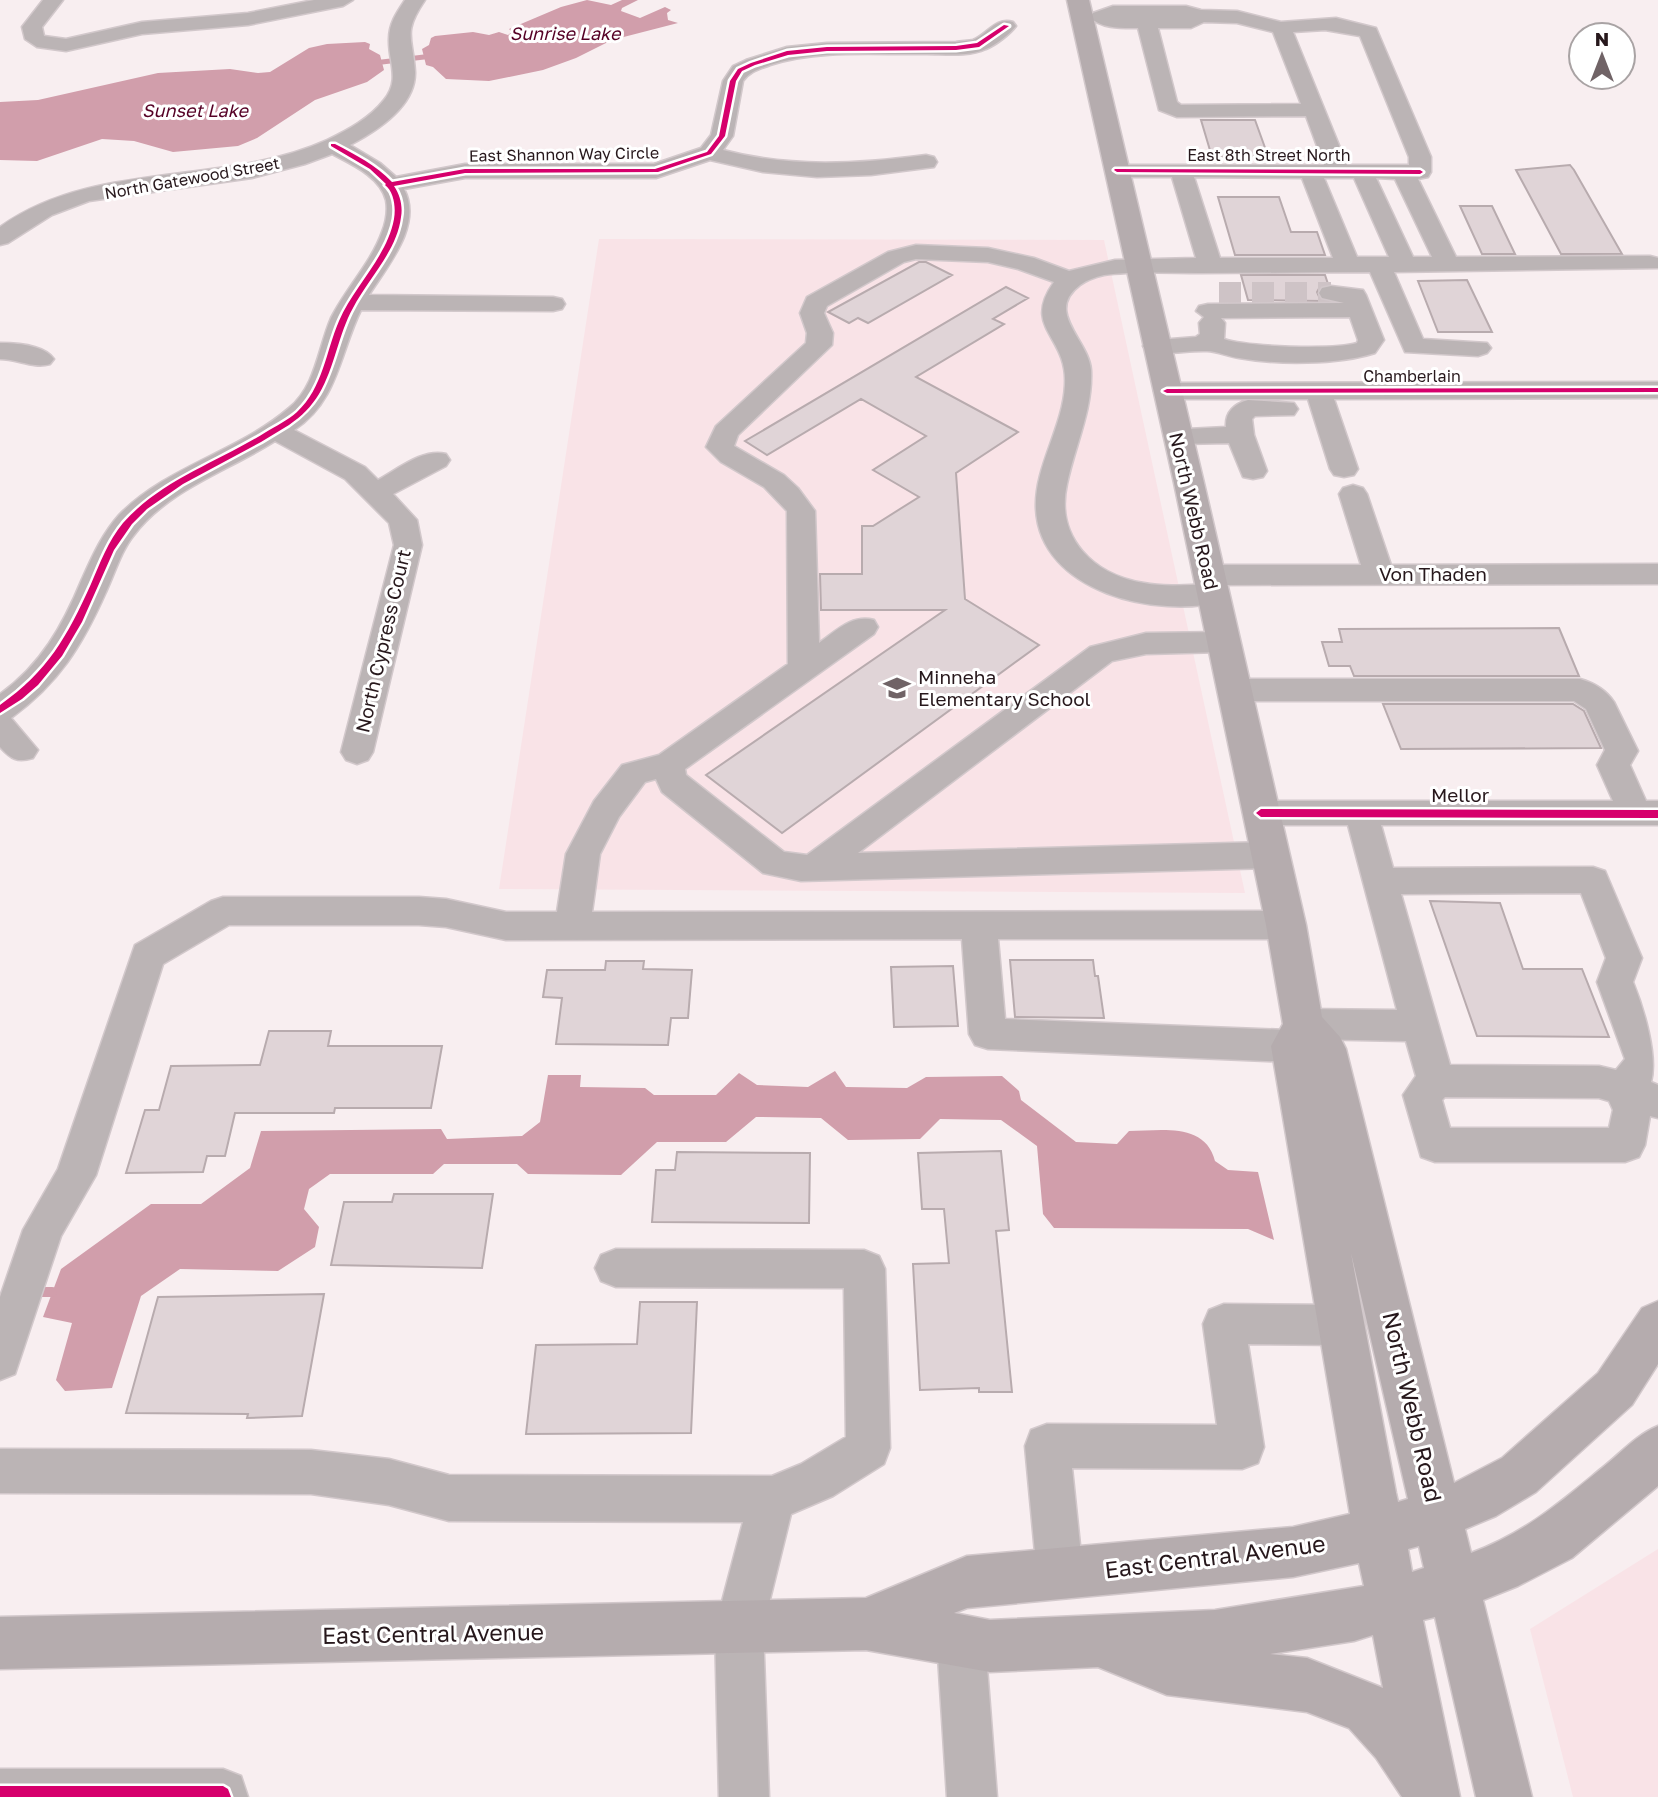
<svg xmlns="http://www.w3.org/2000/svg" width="1658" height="1797" viewBox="0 0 1658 1797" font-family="'Golos Text',sans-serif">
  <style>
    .built { fill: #f9e3e7 }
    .water { fill: #d19eab }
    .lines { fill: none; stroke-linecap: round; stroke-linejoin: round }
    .stream-far1 { stroke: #d19eab; stroke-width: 5 }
    .stream { stroke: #d19eab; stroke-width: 10 }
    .building { fill: #e0d4d7; stroke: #b8abae; stroke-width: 2 }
    .minor-tunnel { stroke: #cec3c6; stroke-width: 22; stroke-dasharray: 22 11; stroke-linecap: butt }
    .minor-casing { stroke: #d2c8cb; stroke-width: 3 }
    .major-casing { stroke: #d2c8cb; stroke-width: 3 }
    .minor { fill: #bbb4b5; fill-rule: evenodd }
    .major { fill: #b5acae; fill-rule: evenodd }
    .cycleway-casing { stroke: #fff; stroke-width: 5 }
    .cycleway { fill: #d6006c; fill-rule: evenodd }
    .labels { text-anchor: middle; stroke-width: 6; stroke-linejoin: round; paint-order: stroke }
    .far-street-label { font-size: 16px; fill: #27181c; stroke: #fff }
    .far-water-label { font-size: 18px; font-style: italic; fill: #550025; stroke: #fff }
    .street-label { font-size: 19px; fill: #27181c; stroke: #fff }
    .poi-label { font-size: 19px; fill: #27181c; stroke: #fff; text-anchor: start }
    .near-street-label { font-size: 23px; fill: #27181c; stroke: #fff }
  </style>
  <rect width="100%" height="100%" fill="#f8eef0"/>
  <!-- built -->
  <path class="built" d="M599 239 1104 240 1245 893 499 889Z
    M1658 1549V1797H1573L1530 1629Z"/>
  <!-- water -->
  <path class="water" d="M587 0 611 5 622 0H638L622 8 621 11 640 18 665 7 671 10 667 13 668 20 678 23 612 40 576 58 543 70 489 81 446 79 433 67 426 65 422 49 429 45 431 38 435 36 473 32 489 35 499 32 508 35 512 32 509 29 561 7Z
    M365 42 370 44 369 49 380 55 384 70 367 82 315 100 257 138 238 146 173 152 134 141 102 139 37 161 0 160V102L38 100 158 73 230 69 258 73 270 72 309 48 327 44Z
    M835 1071 846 1087 907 1088 926 1077 1002 1076 1019 1091 1021 1100 1076 1142 1117 1144 1129 1131C1161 1131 1205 1122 1215 1161L1228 1170 1258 1172 1274 1240 1248 1229 1054 1228 1043 1214 1037 1146 1001 1120 940 1119 920 1139 848 1140 821 1118 756 1117 726 1142H657L621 1175 528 1174 517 1164H444L433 1174H330L309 1189 304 1209 319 1227 315 1247 278 1271 180 1269 141 1296 112 1388 65 1391 56 1380 72 1323 43 1317 61 1269 151 1204H201L250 1168 261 1131 441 1129 447 1139 522 1136 540 1122 548 1075H581L580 1087 645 1088 654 1095H716L739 1073 757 1085 808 1087Z"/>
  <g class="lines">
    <!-- stream-far1 -->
    <path class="stream-far1" d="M382 62 424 57"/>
    <!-- stream -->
    <path class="stream" d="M34 1292H52"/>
  </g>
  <!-- building -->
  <path class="building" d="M1201 120H1255L1268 156 1212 157Z
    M1570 165 1574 170 1622 254H1561L1516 170Z
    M1218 197H1279L1291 232H1317L1325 255H1235Z
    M1460 206H1492L1515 254H1482Z
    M919 262H926L952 275 868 323 858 318 849 323 828 312Z
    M1241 275H1325L1328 284 1321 285 1317 292 1321 301 1248 300Z
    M1467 280 1492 332H1438L1418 281Z
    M1006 287 1028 298 993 319 1004 324 916 377 1018 432 956 473 965 599 1039 645 782 833 706 775 945 610H821L820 574H862V526H873L919 497 873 470 926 436 861 399 767 455 745 441Z
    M1559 628 1579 676H1354L1350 666H1329L1322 642H1342L1339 629Z
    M1383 704H1573L1584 711 1601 748 1401 749Z
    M1430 901 1500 903 1523 969H1582L1609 1037 1477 1036Z
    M1010 960H1093L1095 976H1098L1104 1018 1015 1017Z
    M606 961H644L643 969 692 970 688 1018H671L668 1045 556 1044 562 998 543 997 547 970H605Z
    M953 966 958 1026 894 1027 891 967Z
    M269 1031H331L328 1046H442L431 1108H335L334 1113H235L225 1156H207L203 1172 126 1173 145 1110H159L171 1066 260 1065Z
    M1001 1151 1009 1230 996 1231 1012 1392H979V1388L920 1390 913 1264 949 1263 944 1209H922L918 1153Z
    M677 1152 810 1153 809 1223 652 1222 656 1170H675Z
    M394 1194H493L482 1268 331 1265 344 1202H392Z
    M324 1294 302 1416 247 1418 248 1414 126 1413 158 1297Z
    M640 1302H697L691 1433 526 1434 536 1345 637 1344Z"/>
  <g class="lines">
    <!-- minor-tunnel -->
    <path class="minor-tunnel" d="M1219 293H1331"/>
    <defs>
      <path id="minor" d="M43 0H63L42 27 44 36 66 39 142 22 248 13 314 0H353L343 6 248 25 142 34 66 51 37 47 25 39 22 27Z
        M405 0H425C402 34 413 36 415 72 416 106 377 131 350 145L380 163 396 177 465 164H654L701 148 711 135 723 81 733 66 746 60 787 47 827 43 956 42C961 41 968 41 973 40 988 34 995 17 1013 22L1016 26C1010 34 996 45 986 49 969 57 945 54 927 54 876 55 820 49 770 65 760 69 750 71 743 81L733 136 723 150C790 168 858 164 926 155L934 157 937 162 934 167 871 175 817 177 763 172 710 160 656 178H465L404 189C423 225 388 265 369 295L553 297 562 299 565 304 562 309 553 311 361 310C340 352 338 402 294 430L365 467 378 480C398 469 423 448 446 454L450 460 446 466 393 494 417 520 422 545 373 752 368 760 357 764 346 760 341 752 394 545 389 523 345 479 275 441C228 471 169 489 134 535 121 551 115 573 106 592 82 646 59 683 11 718L38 750 33 758C17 763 11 759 0 747V694C41 665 63 625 82 579 92 557 102 534 119 515 167 466 238 452 289 408 316 386 318 348 331 318 346 288 371 263 382 232 386 222 388 211 386 200 380 177 353 165 332 154L305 164 252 178 89 201 52 215 8 243 0 245V227C95 159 223 187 327 140 348 130 370 118 384 100 401 79 388 62 389 39 389 23 397 12 405 0Z
        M1113 6H1186L1201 10 1237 11 1281 22 1336 18 1376 28 1431 157V172L1428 177 1418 179 1456 257 1650 256 1658 258V268L1394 272 1423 339 1487 343 1491 348 1487 353 1478 356 1405 352 1370 272C1313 272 1256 273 1200 273 1168 273 1135 271 1104 275 1095 277 1087 280 1080 285 1044 312 1089 340 1091 370 1093 410 1075 445 1067 484 1055 537 1093 575 1144 583 1165 587 1187 585 1208 584L1199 582 1194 575 1199 568 1209 565H1361L1339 494 1343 488 1353 485 1363 488 1367 494 1391 565 1658 564V584L1215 585 1224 587 1228 594 1224 601C1158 619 1040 593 1036 509 1034 467 1063 428 1065 385 1068 335 1021 329 1054 282L1018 269 988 262 916 259 904 262 827 306 824 313 833 333 832 345 738 435 734 446 784 475 798 488 815 511 819 643C836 631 852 614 874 620L878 627 874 634 685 769 686 775 784 852 807 855 1090 647 1146 633 1223 632 1234 635 1238 642 1234 649 1223 652 1146 654 1112 661 858 853 1270 842 1282 846 1287 855 1282 864 1270 868 801 881 763 873 662 792 656 779 645 782 619 817 600 854 592 912 1286 911 1299 915 1304 925 1299 935 1286 939H998L1005 1019 1288 1030 1284 1024 1290 1013 1303 1009 1397 1010 1348 825H1261L1249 822 1244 813 1249 804 1261 801H1613L1597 765 1605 750 1586 709 1574 701H1234L1223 698 1218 690 1223 682 1234 679H1580C1594 683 1606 690 1614 702L1638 751 1630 765 1646 801H1658V825H1381L1393 868 1593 867 1605 871 1642 958 1633 982C1644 1009 1658 1056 1651 1082L1658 1085V1118L1650 1116 1645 1145 1639 1157 1625 1162H1435L1421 1157 1403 1095 1416 1076 1406 1041 1307 1039 1311 1046 1305 1057 1292 1062 988 1049 975 1045 969 1034 962 939 506 940 446 927 419 925H229L163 964 96 1175 61 1236 15 1374 0 1380V1297L23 1230 58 1169 135 945 211 901 223 897H419L446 899 506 912H557L566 854 594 801 622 765 659 755 788 664 787 511 764 487 721 462 706 447 716 426 806 343 807 333 800 313 807 297 888 252 916 245 988 248 1034 258 1069 271 1115 260 1196 258 1172 177H1117L1109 175 1106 170 1109 165H1324L1306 116 1177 117 1159 110 1138 28C1122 28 1101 29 1090 17L1093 13ZM1204 22 1237 23 1273 32 1301 104 1181 105 1177 102 1158 28H1191ZM1325 30 1360 36 1409 157V165H1347L1293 32ZM1194 177 1302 178 1333 258H1220ZM1324 178H1354L1389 257H1357ZM1376 178 1395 179 1432 257H1413ZM1581 893 1606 958 1597 982 1625 1059 1616 1070 1599 1066 1450 1065 1401 894ZM1445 1097 1599 1098 1609 1101 1613 1110 1609 1128H1450L1442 1100Z
        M1331 286 1363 290 1366 295 1384 340 1375 353C1337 365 1278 365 1239 358 1229 357 1217 351 1207 351 1187 350 1167 356 1147 351L1143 346 1147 341 1196 337 1200 334 1199 323 1204 317 1196 311 1199 306 1208 304 1344 303 1322 298 1319 293 1322 288ZM1350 317 1358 340 1357 343C1333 350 1247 347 1224 339L1225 323 1221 318Z
        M0 343C16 343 44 345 54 359L50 364C34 369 17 359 0 359Z
        M1658 382V398L1334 399 1358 469 1354 475 1344 477 1334 475 1330 469 1308 399H1167L1158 397 1154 391 1158 385 1167 383Z
        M1248 400 1294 403 1298 409 1294 415 1255 416 1252 419 1254 435 1267 471 1263 477 1253 479 1243 477 1229 443 1178 444 1168 442 1164 436 1168 430 1226 427C1225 412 1234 404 1248 400Z
        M616 1249 864 1250 879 1256 885 1269 890 1448 884 1464 833 1496 791 1514 763 1628 769 1797H719L715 1628 743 1522 449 1521 389 1505 311 1494 0 1493V1449L311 1450 389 1459 449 1475 772 1476 801 1464 846 1437 844 1288 616 1287 601 1281 595 1268 601 1255Z
        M1224 1304 1341 1305 1356 1311 1362 1325 1356 1339 1341 1345 1248 1344 1264 1447 1258 1463 1242 1469 1072 1468 1083 1574 1076 1590 1060 1597 1044 1590 1037 1574 1025 1446 1031 1430 1047 1424 1217 1425 1203 1324 1209 1310Z
        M961 1617 978 1624 985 1641 997 1797H947L937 1641 944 1624Z
        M0 1769H223L241 1776 248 1797H0Z"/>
      <path id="major" d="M1067 0H1089L1204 483 1306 925 1322 1017 1340 1037 1346 1049 1454 1483 1502 1458 1598 1373 1642 1308 1658 1301V1364L1632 1405 1536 1492 1496 1516 1465 1529 1471 1553C1525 1533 1559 1503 1602 1468 1621 1453 1636 1435 1658 1426V1486L1572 1558 1518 1586 1483 1600 1532 1797H1476L1435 1617 1423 1620 1460 1797H1402L1376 1758 1349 1728 1307 1712 1167 1695 1098 1667 990 1672 866 1650 0 1669V1617L866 1598 967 1556 1293 1527 1350 1514 1271 1046 1283 1024 1266 925 1174 483ZM1351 1253 1408 1499 1398 1502 1396 1493ZM1419 1546 1424 1568 1412 1572 1408 1549ZM1359 1563 1364 1586 1215 1610 990 1620 954 1613 967 1608 1293 1577ZM1373 1635 1383 1688 1307 1658 1270 1654 1354 1641Z"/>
    </defs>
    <!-- minor casing -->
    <use href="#minor" class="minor-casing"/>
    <!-- major casing -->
    <use href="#major" class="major-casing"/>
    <!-- minor -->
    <use href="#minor" class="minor"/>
    <!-- major -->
    <use href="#major" class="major"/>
    <defs>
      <path id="cycleway" d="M1004 25 1009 26 979 47 956 50 827 51 788 55 755 65 742 71 736 81 725 136 711 154 658 172 465 173 394 186C400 195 403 206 401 217 397 251 368 279 353 308 338 335 335 367 319 394 311 407 302 416 289 425L261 442 183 484 147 509 132 524 114 550 82 622 62 656 38 685 22 699 0 713V705C48 671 67 637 91 584 100 563 108 541 123 523 161 480 218 462 266 432 276 426 288 420 297 412 323 388 326 351 339 321 354 286 387 257 394 219 396 207 394 192 385 185L386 184 370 169 331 146V144H335C356 155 376 165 392 182L465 169H655L707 152 719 136 730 81 738 69 751 63 787 51 827 47 956 46 977 43Z
        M1115 169 1420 170 1423 172 1420 174 1117 172 1114 170Z
        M1658 388V392L1167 393 1163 391 1167 389Z
        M1261 809 1658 810V818L1261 817 1256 813Z
        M0 1786H223L228 1789 231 1797H0Z"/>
    </defs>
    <!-- cycleway casing -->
    <use href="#cycleway" class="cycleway-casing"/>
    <!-- cycleway -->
    <use href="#cycleway" class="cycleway"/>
  </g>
  <!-- icons -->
  <defs>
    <symbol id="school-bare" viewBox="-9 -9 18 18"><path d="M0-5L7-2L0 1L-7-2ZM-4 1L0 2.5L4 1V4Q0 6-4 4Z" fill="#706366" stroke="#fff" stroke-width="2.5" paint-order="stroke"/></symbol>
  </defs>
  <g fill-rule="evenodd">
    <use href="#school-bare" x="878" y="669" width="38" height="38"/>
  </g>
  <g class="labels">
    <!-- far-street labels -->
    <g class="far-street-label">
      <text transform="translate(564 154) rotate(-1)" y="6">East Shannon Way Circle</text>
      <text x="1269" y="161">East 8th Street North</text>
      <text transform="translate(192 178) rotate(-10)" y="6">North Gatewood Street</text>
      <text x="1412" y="382">Chamberlain</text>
    </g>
    <!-- far-water labels -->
    <g class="far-water-label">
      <text x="565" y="40">Sunrise Lake</text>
      <text x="195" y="117">Sunset Lake</text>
    </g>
    <!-- street labels -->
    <g class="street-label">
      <text transform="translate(1194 511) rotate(77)" y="7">North Webb Road</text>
      <text x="1433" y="581">Von Thaden</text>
      <text transform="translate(383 641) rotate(-77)" y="7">North Cypress Court</text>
      <text x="1460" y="802">Mellor</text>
    </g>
    <!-- poi labels -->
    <g class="poi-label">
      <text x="918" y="684">Minneha<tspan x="918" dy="22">Elementary School</tspan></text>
    </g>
    <!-- near-street labels -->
    <g class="near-street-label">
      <text transform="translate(1412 1407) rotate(77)" y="8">North Webb Road</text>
      <text transform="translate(1215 1557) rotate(-7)" y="8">East Central Avenue</text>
      <text transform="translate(433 1634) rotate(-1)" y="8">East Central Avenue</text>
    </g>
  </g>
  <!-- north arrow -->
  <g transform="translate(1602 56)"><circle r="33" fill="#ffffff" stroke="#a9a3a4" stroke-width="2"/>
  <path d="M0-5L12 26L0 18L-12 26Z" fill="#706366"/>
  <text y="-10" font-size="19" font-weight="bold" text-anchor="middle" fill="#27181c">N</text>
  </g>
</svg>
